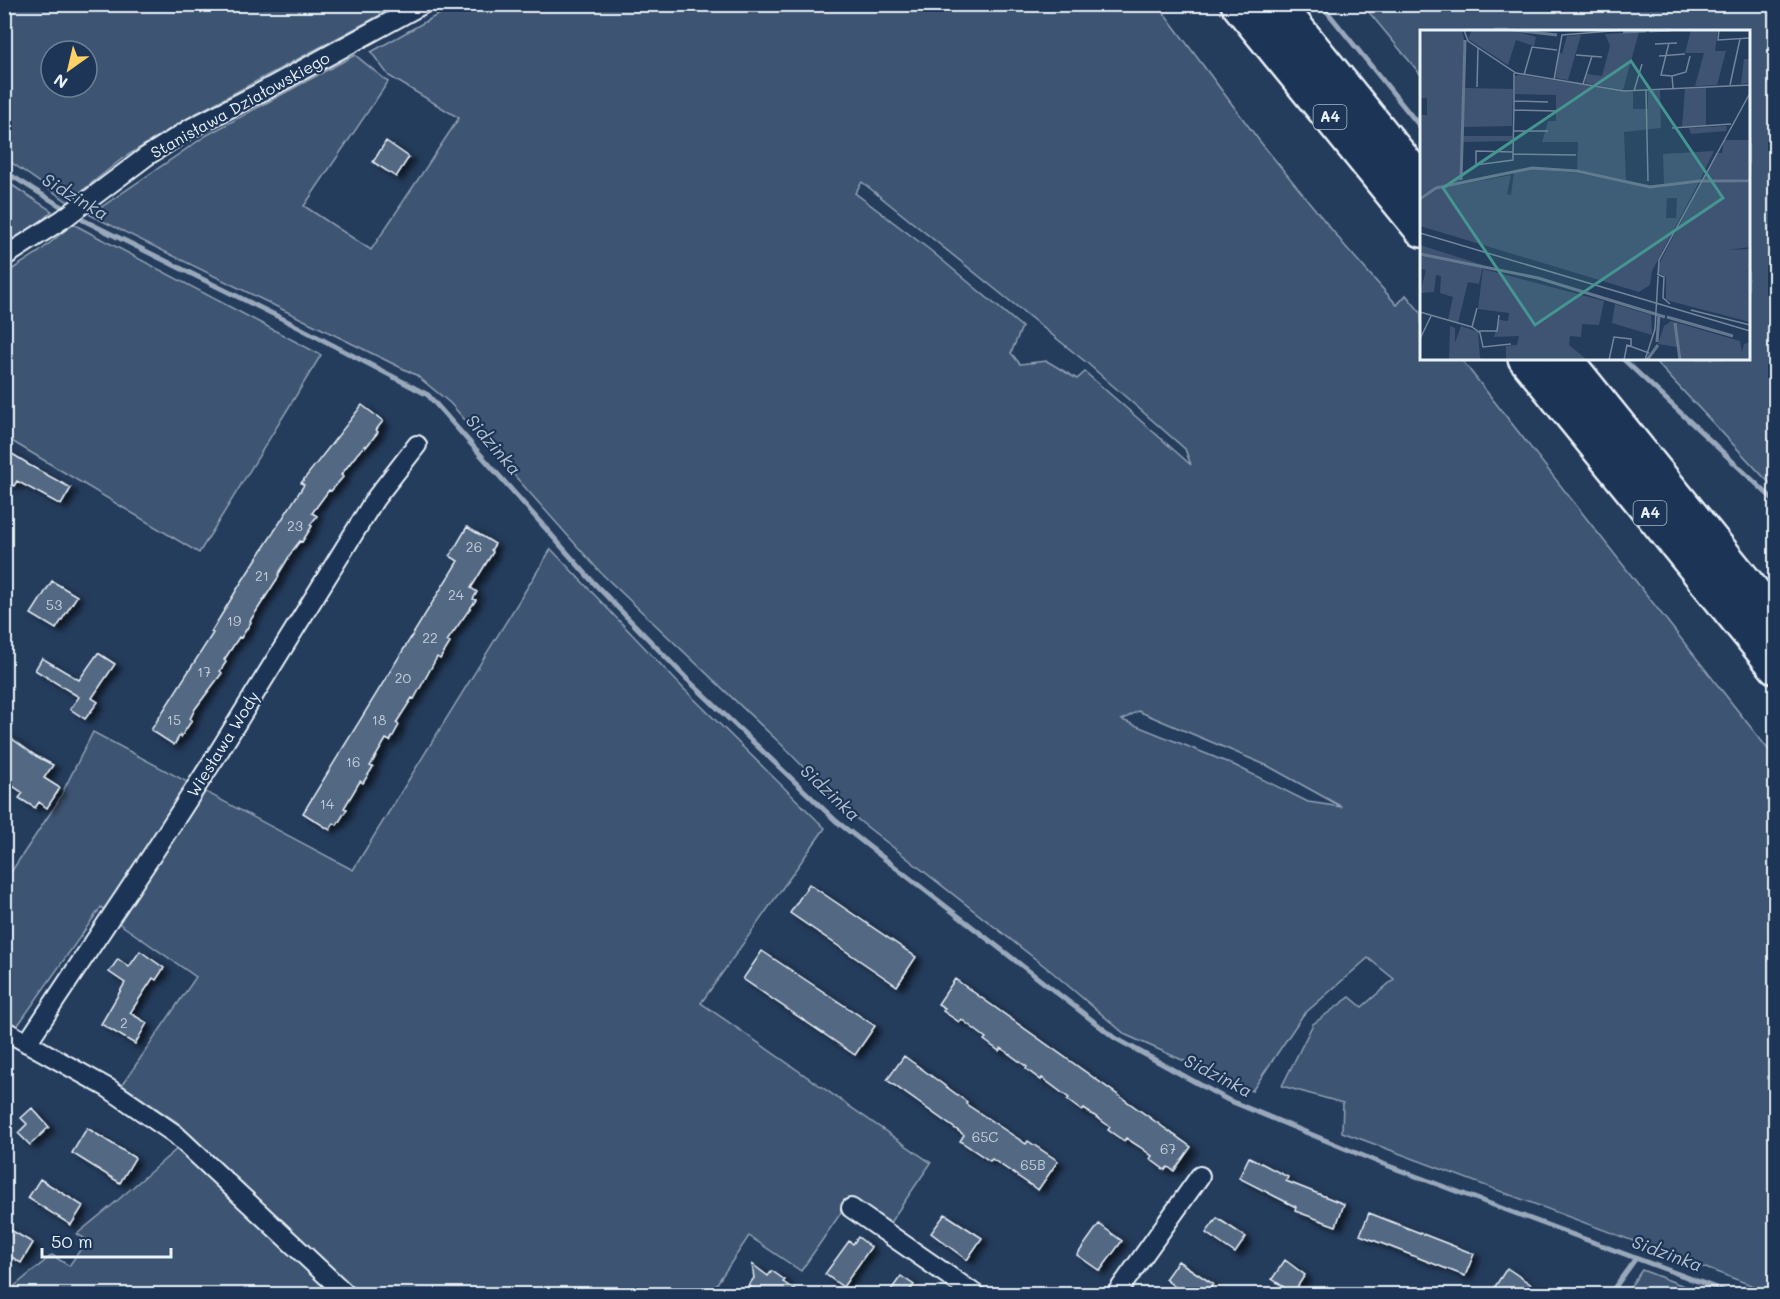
<svg xmlns="http://www.w3.org/2000/svg" width="1780" height="1299" viewBox="0 0 1780 1299" font-family="Mali,sans-serif">
  <style>
    .green { fill: #3e5472; stroke: #93a2b5; stroke-width: 1.5; fill-rule: evenodd }
    .lines { fill: none; stroke-linecap: round; stroke-linejoin: round }
    .stream { stroke: #99a8ba; stroke-width: 5 }
    .building { fill: #536782; stroke: #e8f1f8; stroke-width: 1.5; filter: url(#shadow) }
    .minor-casing { stroke: #e8f1f8; stroke-width: 22 }
    .motorway-casing { stroke: #e8f1f8; stroke-width: 38 }
    .minor { stroke: #1d3557; stroke-width: 18 }
    .motorway { stroke: #1d3557; stroke-width: 33 }
    .labels { text-anchor: middle; stroke-width: 4.5; stroke-linejoin: round; paint-order: stroke }
    .number-label { font-size: 14px; fill: #c3ceda }
    .shield { fill: #1d3557; stroke: #abb9c8; stroke-width: 1.5 }
    .shield-label { font-size: 15px; font-weight: bold; fill: #e8f1f8 }
    .street-label { font-size: 16px; fill: #e8f1f8; stroke: #1d3557 }
    .water-label { font-size: 18px; font-style: italic; fill: #b4c1ce; stroke: #1d3557 }
    .inset-river { fill: none; stroke: #657890; stroke-width: 3 }
    .inset-road { fill: none; stroke: #73859b; stroke-width: 1.5 }
    .view { fill: #459590; fill-opacity: 0.15; stroke: #459590; stroke-width: 3 }
    .inset-edge { fill: none; stroke: #e8f1f8; stroke-width: 3 }
  </style>
  <defs>
    <filter id="shadow"><feDropShadow dx="6" dy="4" stdDeviation="3" flood-color="#0009"/></filter>
  </defs>
  <rect width="100%" height="100%" fill="#253d5d"/>
  <filter id="ink" filterUnits="userSpaceOnUse"><feTurbulence type="fractalNoise" baseFrequency=".0167" numOctaves="2"/><feDisplacementMap in="SourceGraphic" scale="12" xChannelSelector="R" yChannelSelector="G"/><feConvolveMatrix kernelMatrix="1 2 1 2 8 2 1 2 1" color-interpolation-filters="sRGB"/></filter>
  <g filter="url(#ink)">
    <!-- green -->
    <path class="green" d="M457 4 1158 5 1258 139 1345 246 1397 305 1406 295 1421 313 1422 358 1461 359 1775 758V1294L1342 1132 1343 1103 1282 1086 1313 1024 1350 997 1362 1007 1394 979 1368 958 1303 1015 1252 1091 1126 1035 1052 972 843 808 783 746 601 573 450 403 416 375 90 215 207 135 355 55 388 82 304 206 371 250 459 118 389 76 371 52ZM862 182 1087 363 1185 449 1191 465 1085 372 1077 379 1047 361 1020 364 1011 353 1022 327 930 250 855 193ZM1138 711 1268 766 1342 807 1308 802 1234 765 1122 720Z
      M4 5 5 4 399 5 193 115 123 158 68 202 5 158ZM51 51H87V87H51Z
      M1363 5H1775V489L1653 359 1748 358V32H1422L1421 75Z
      M4 180 52 211 24 237 4 250Z
      M73 224 321 355 199 553 5 437V274L39 252Z
      M551 549 683 688 825 828 701 1003 931 1163 887 1227 849 1201 801 1271 749 1236 710 1294H360L177 1122 122 1085 196 977 120 924 101 907 16 1028 5 1021V881L57 803 93 732 353 870Z
      M178 1148 334 1294H5L52 1255 69 1266 87 1240 77 1234 111 1206Z
      M1642 1270 1705 1294H1625Z"/>
    <g class="lines">
      <!-- stream -->
      <path class="stream" d="M1321 4 1422 129
        M4 171 83 220 281 318 428 395 592 581 688 680 836 821 1115 1038 1228 1100 1378 1162 1732 1294
        M1622 358 1776 502
        M1610 1294 1636 1258"/>
    </g>
    <!-- building -->
    <path class="building" d="M386 141 409 157 396 177 373 162Z
      M362 405 383 421 376 430 378 432 366 447 365 445 357 454 341 475 343 477 331 491 329 490 312 513 317 516 310 525 312 526 302 542 300 541 293 550 278 575 279 576 250 621 251 622 241 638 239 637 224 660 226 662 220 671 222 673 195 709 190 719 192 720 181 737 180 735 174 745 151 730 213 633 211 632 239 586 304 485 301 483Z
      M4 449 27 463V464L71 488 61 505 17 481 14 486 4 480Z
      M467 527 495 544 491 550 493 552 471 588 477 592 473 599 476 600 447 641 450 643 440 659 437 657 414 699 412 698 396 723 399 725 390 741 386 739 370 766 373 767 363 783 360 781 344 808 347 809 337 825 334 823 330 830 303 813 458 561 450 556Z
      M52 581 77 596 56 629 31 614Z
      M98 653 115 664 92 698 98 702 85 719 70 709 79 697 35 670 42 658 79 680Z
      M4 733 36 756 53 765 44 778 60 788 47 808 39 802 35 808 19 798 23 793 4 780Z
      M809 884 916 957 897 986 790 913Z
      M140 951 164 968 156 980 153 978 130 1013 147 1023 135 1044 101 1024 125 983 109 972 118 959 129 967Z
      M762 951 875 1026 855 1055 743 979Z
      M955 979 1191 1147 1174 1171 1168 1167 1165 1170 1150 1159 1152 1156 1140 1147 1126 1138 1124 1141 1108 1130 1110 1127 1098 1118 1084 1109 1082 1111 1067 1100 1069 1098 1042 1078 1041 1080 1026 1069 1027 1067 1001 1048 999 1051 984 1040 986 1038 961 1019 959 1022 943 1011 945 1008 938 1004Z
      M904 1056 967 1102 966 1104 1026 1144 1028 1141 1058 1161 1038 1190 992 1159 990 1161 960 1141 964 1135 887 1080Z
      M32 1108 49 1127 30 1145 18 1133 27 1124 21 1118Z
      M87 1128 135 1158 120 1183 72 1153Z
      M1249 1157 1288 1177 1286 1181 1344 1204 1336 1226 1295 1211 1296 1207 1239 1178Z
      M40 1179 83 1206 71 1225 28 1198Z
      M1369 1213 1474 1254 1465 1276 1360 1235Z
      M945 1214 982 1238 967 1260 931 1233Z
      M1217 1218 1246 1237 1235 1253 1206 1233Z
      M1099 1224 1122 1241 1100 1271 1077 1255Z
      M4 1226 33 1243 21 1263 4 1252Z
      M858 1237 871 1247 843 1287 825 1274 849 1241 853 1244Z
      M1285 1260 1305 1275 1293 1293 1272 1279Z
      M1178 1261 1213 1284 1206 1294H1184L1165 1279Z
      M752 1264 768 1276 772 1271 785 1280 783 1282 801 1294H761L748 1286 754 1278Z
      M1507 1268 1545 1294H1504L1494 1288Z
      M901 1276 914 1285 907 1294H888Z"/>
    <g class="lines">
      <defs>
        <path id="minor" d="M4 257 63 219 147 156 191 128 267 89 423 4
          M4 1030 108 1088 175 1134 346 1294
          M27 1043 156 849 218 753 375 499 417 445
          M851 1208 975 1294
          M1116 1294 1200 1176"/>
        <path id="motorway" d="M1238 4 1422 230
          M1277 4 1422 183
          M1525 358 1776 667
          M1564 358 1776 620"/>
      </defs>
      <!-- minor casing -->
      <use href="#minor" class="minor-casing"/>
      <!-- motorway casing -->
      <use href="#motorway" class="motorway-casing"/>
      <!-- minor -->
      <use href="#minor" class="minor"/>
      <!-- motorway -->
      <use href="#motorway" class="motorway"/>
    </g>
  </g>
  <g class="labels">
    <!-- number labels -->
    <g class="number-label">
      <text x="295" y="531">23</text>
      <text x="474" y="552">26</text>
      <text x="262" y="581">21</text>
      <text x="456" y="600">24</text>
      <text x="54" y="610">53</text>
      <text x="234" y="626">19</text>
      <text x="430" y="643">22</text>
      <text x="204" y="677">17</text>
      <text x="403" y="683">20</text>
      <text x="174" y="725">15</text>
      <text x="379" y="725">18</text>
      <text x="353" y="767">16</text>
      <text x="327" y="809">14</text>
      <text x="124" y="1028">2</text>
      <text x="985" y="1142">65C</text>
      <text x="1168" y="1154">67</text>
      <text x="1033" y="1170">65B</text>
    </g>
    <!-- shield labels -->
    <g class="shield">
      <rect x="1313.5" y="105" width="33" height="24" rx="4.5"/>
      <rect x="1633.5" y="501" width="33" height="24" rx="4.5"/>
    </g>
    <g class="shield-label">
      <text x="1330" y="122">A4</text>
      <text x="1650" y="518">A4</text>
    </g>
    <!-- street labels -->
    <g class="street-label">
      <text transform="translate(240 105) rotate(-29)" y="6">Stanisława Działowskiego</text>
      <text transform="translate(223 744) rotate(-58)" y="6">Wiesława Wody</text>
    </g>
    <!-- water labels -->
    <g class="water-label">
      <text transform="translate(75 197) rotate(31)" y="6">Sidzinka</text>
      <text transform="translate(493 445) rotate(49)" y="6">Sidzinka</text>
      <text transform="translate(830 793) rotate(43)" y="6">Sidzinka</text>
      <text transform="translate(1218 1076) rotate(27)" y="6">Sidzinka</text>
      <text transform="translate(1667 1254) rotate(20)" y="6">Sidzinka</text>
    </g>
  </g>
  <!-- overview -->
  <g transform="translate(1420 30)">
    <rect width="330" height="330" fill="#253d5d"/>
    <path d="M0 0H42L44 9 40 151 16 157 0 167V85H7V68H0ZM52 0H92L116 7 114 16 96 10 88 35 48 9ZM271 0H298L295 21H306L297 55 275 56 284 23H265ZM219 2 203 60 165 53 167 44 182 46 190 16 185 4ZM161 5 148 50 136 48 139 22 142 24 147 6ZM324 29H330V53L321 54ZM99 45 213 62V79H228V61L240 60 241 98 204 102 206 150 157 140 158 112H122L128 91H136V65L95 64V46ZM44 58 93 59 92 96 43 97ZM286 58V95L262 97 265 59ZM307 96 306 101 271 104 269 98ZM43 106H92V111L43 112ZM304 110H330V150H283L296 123H302ZM294 121 280 150 244 154 243 124ZM111 139 157 143 233 158 279 152 232 241 230 255 219 262 0 196V170L17 159 91 145 87 164 91 165 94 142ZM247 168H257L256 188H246ZM282 152 330 153V217L308 220 330 219V292L246 270V247L239 243V234ZM0 215 63 235 59 254 48 252 38 293 28 290 33 267 20 263 21 246 16 245 14 262 0 263 6 240 1 239 0 247ZM63 239 184 271 179 295 162 294 161 307 150 306 149 315 166 329H86V316L97 315 99 306 74 307 79 290 88 291 89 283 58 279ZM195 274 231 285 232 305 192 293ZM251 291 320 311 322 322 324 314 330 312V330H261L257 317 238 314 244 296ZM30 296 35 298V313L41 296 58 302 60 328 65 330H29Z" fill="#3e5472" fill-rule="evenodd"/>
    <path class="inset-river" d="M93 0 137 5M229 1 251 0M203 2 226 1M41 150 45 10M0 169 16 158 112 138 157 141 230 157 279 151H330M0 224 118 248 245 287M247 287 313 306M255 293 260 330M237 312 239 285M227 330 238 315"/>
    <path class="inset-road" d="M44 0 48 11 96 43 204 61 330 55M299 0 298 10 330 8M249 13 241 45 252 46 253 58M235 14 257 13M156 25 182 27M239 26 265 24M104 45 112 17 137 20M252 46 266 42 270 26M134 50 142 5 204 0M163 54 172 26M310 55 320 9M57 57 58 18M226 60 228 151M214 61 222 34M94 71 128 72M94 80 136 81M252 98 311 94M94 101H128M93 122 56 121V135L93 130V122L94 76V43M93 124 156 125M0 203 330 301M237 244 244 247 243 268 250 274M271 280 330 295M0 282 52 297 60 303 63 317 91 314M52 297 57 278M59 301H77L79 285M0 309 11 286M189 330 194 307 211 309V317M204 330 207 315 229 323M225 330 235 299 239 230 330 63"/>
    <path class="view" d="M211 31 303 168 115 295 23 158Z"/>
    <rect width="330" height="330" class="inset-edge"/>
  </g>
  <!-- margin -->
  <rect width="1780" height="1299" fill="none" stroke="#1d3557" stroke-width="24"/>
  <rect x="12" y="12" width="1756" height="1275" fill="none" stroke="#e8f1f8" stroke-width="2" filter="url(#ink)"/>
  <!-- north arrow -->
  <g transform="translate(69 69) rotate(214)"><circle r="28" fill="#1d3557" stroke="#6e8097" stroke-width="1.5"/>
  <path d="M0-4.5L10 22L0 15L-10 22Z" fill="#ffd166"/>
  <text y="-9" font-size="16" font-weight="bold" text-anchor="middle" fill="#e8f1f8">N</text>
  </g>
  <!-- scale -->
  <path d="M42 1248v9h129v-9" fill="none" stroke="#e8f1f8" stroke-width="3"/>
  <text x="51" y="1248" font-size="18" fill="#e8f1f8" stroke="#1d3557" stroke-width="4.5" paint-order="stroke">50 m</text>
</svg>
